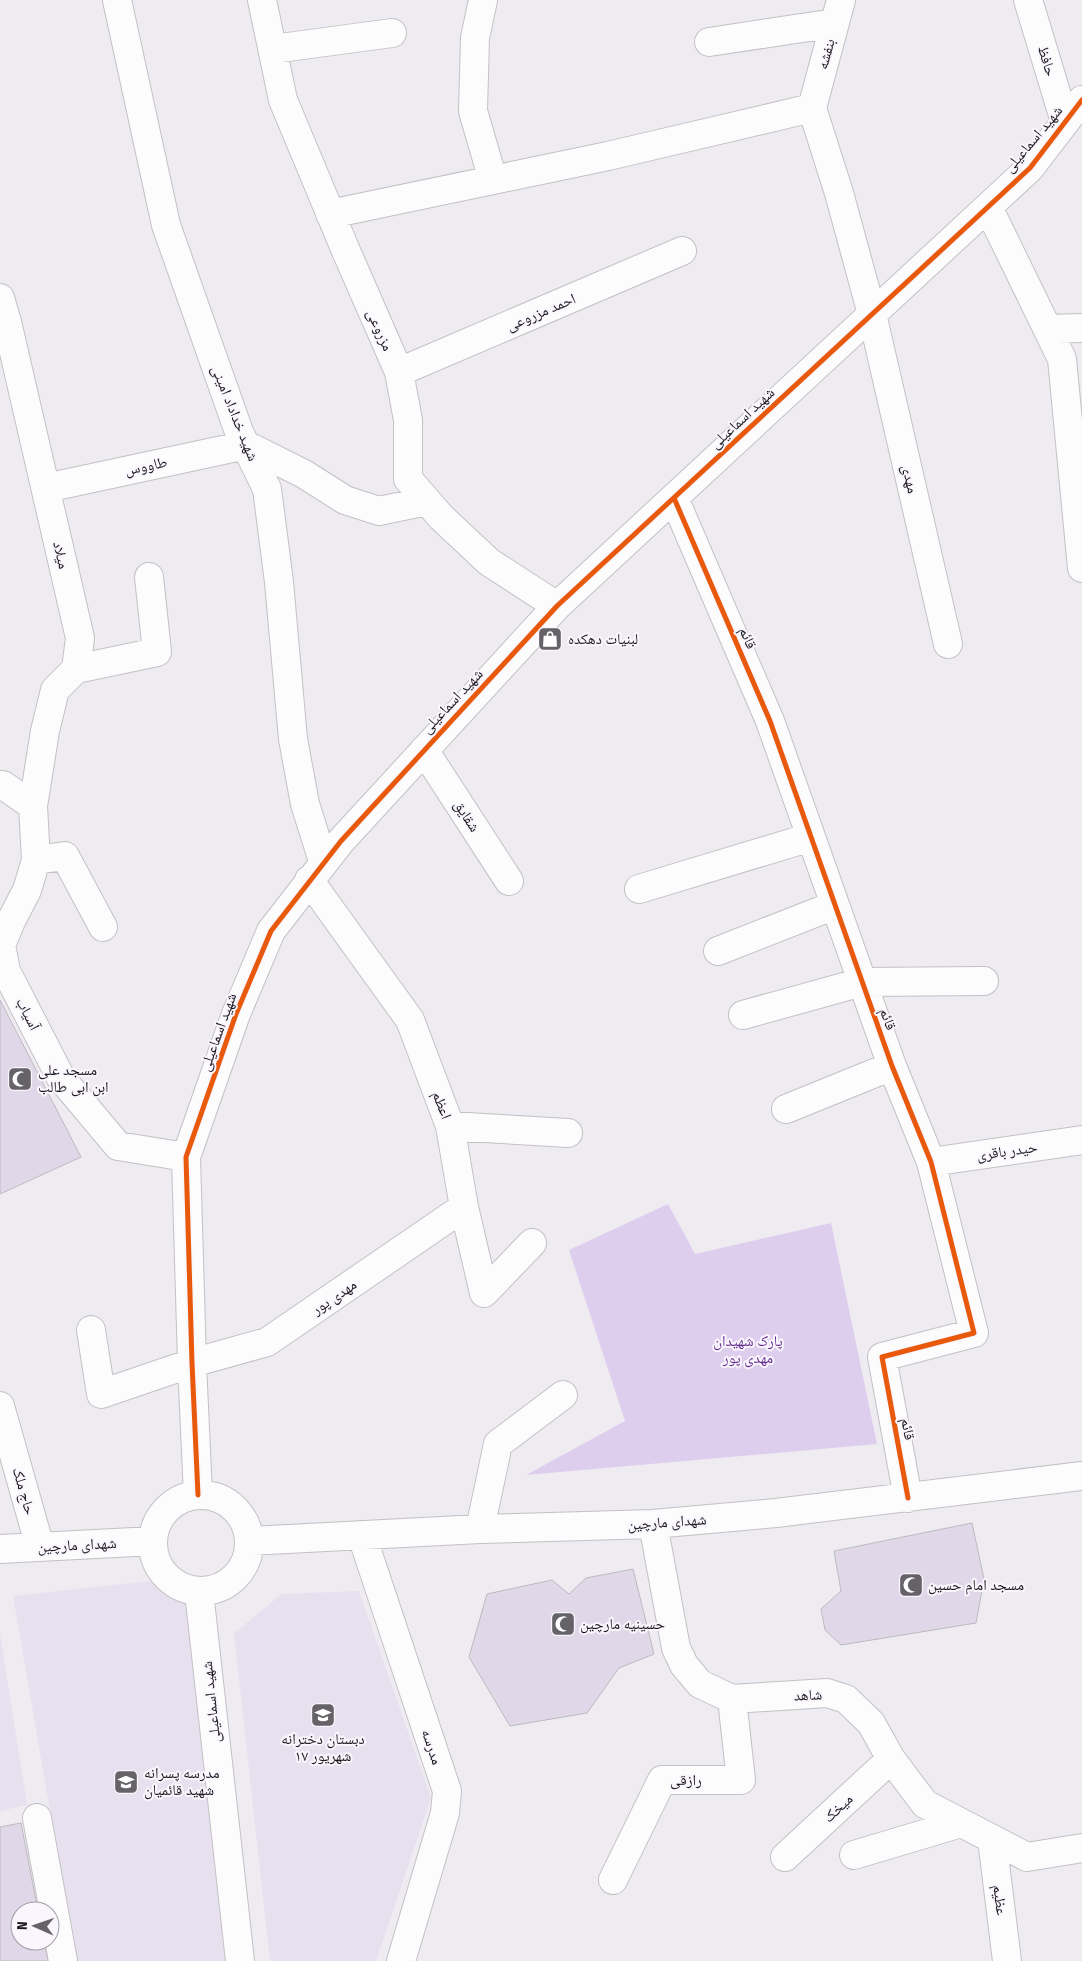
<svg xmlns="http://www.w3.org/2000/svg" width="1082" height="1961" viewBox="0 0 1082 1961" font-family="'Fira Sans Condensed','Noto Naskh Arabic',sans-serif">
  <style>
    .built { fill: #e7e1ef }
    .green { fill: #deceee }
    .building { fill: #e0d8e9; stroke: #bcbabe }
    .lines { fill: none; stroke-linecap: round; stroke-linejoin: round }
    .minor-casing { stroke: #c3c1c5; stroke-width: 30 }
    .minor { stroke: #fcfcfd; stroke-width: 28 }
    .cycleway-casing { stroke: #faf6fe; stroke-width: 8 }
    .cycleway { stroke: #e8590c; stroke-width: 5 }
    .labels { text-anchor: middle; stroke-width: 4; stroke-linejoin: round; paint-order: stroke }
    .street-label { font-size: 15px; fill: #1b191e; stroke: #faf6fe }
    .poi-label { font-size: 15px; fill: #1b191e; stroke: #faf6fe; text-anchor: start }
    .park-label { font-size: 15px; fill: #662f91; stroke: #faf6fe }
  </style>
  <rect width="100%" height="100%" fill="#eeebf1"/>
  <!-- built -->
  <path class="built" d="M150 1581 186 1604 229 1961H76L13 1596Z
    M359 1591 431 1798 376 1961H270L234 1633 282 1594Z
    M0 1634 27 1805 0 1811Z"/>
  <!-- green -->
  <path class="green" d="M668 1204 695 1254 831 1223 877 1444 526 1475 625 1421 569 1250Z"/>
  <!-- building -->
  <path class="building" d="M0 1000 81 1157 0 1194Z
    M972 1523 984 1579 976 1623 841 1645 825 1630 821 1609 841 1591 834 1551Z
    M633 1569 654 1654 619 1668 587 1713 510 1726 469 1657 487 1594 552 1580 569 1594 586 1578Z
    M21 1823 38 1911H20V1941H44L48 1961H0V1827Z"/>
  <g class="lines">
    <defs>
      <path id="minor" d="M117 0 166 225 239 432 267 489 279 582 293 739 305 804 323 861
        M262 0 283 100 346 251 399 372 408 420V479L441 517 489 562 557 606
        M483 0 475 38 473 111 493 180
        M1028 0 1065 122
        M709 42 835 23
        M273 49 392 33
        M812 108 839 193 872 314 948 644
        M812 108 841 0
        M988 207 1062 359 1082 568
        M330 214 608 156 812 108
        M0 298 7 322 80 638 76 669 55 690 45 731 33 806
        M1048 329 1082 328
        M399 372 682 251
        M46 488 246 445 304 474 345 500 379 511 427 501
        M674 498 770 721 892 1066 931 1162 974 1333 882 1357 908 1498
        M76 669 157 652 149 577
        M424 750 509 881
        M0 785H3L33 806 36 860 27 890 11 921 1 945 6 971 61 1078 118 1146 186 1157
        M36 860 65 856 103 927
        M309 880 410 1020 450 1126 464 1207 484 1293 532 1243
        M639 889 811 837
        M718 951 835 905
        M743 1015 862 982 984 981
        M786 1109 892 1066
        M450 1126 568 1133
        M931 1162 1082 1140
        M91 1330 101 1394 192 1363 267 1342 464 1207
        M0 1406 40 1547
        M198 1495 192 1363 186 1157 236 1014 271 931 341 841 557 606 1030 168 1082 100
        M153 1543a48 48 0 1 1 96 0a48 48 0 1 1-96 0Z
        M653 1524 676 1648 684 1665 700 1684 732 1699 827 1693 846 1699 871 1723 891 1759 925 1804 1027 1857 1082 1848
        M480 1529 498 1444 563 1395
        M362 1536 447 1791 445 1813 401 1961
        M250 1541 480 1529 653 1524 776 1513 1082 1476
        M0 1549 153 1541
        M199 1592 240 1961
        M37 1818 63 1961
        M992 1839 1007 1961
        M854 1855 961 1823
        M785 1857 891 1759
        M613 1880 662 1780H741L732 1699"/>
    </defs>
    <!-- minor casing -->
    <use href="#minor" class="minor-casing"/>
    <!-- minor -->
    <use href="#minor" class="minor"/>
    <defs>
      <path id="cycleway" d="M674 498 770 721 892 1066 931 1162 974 1333 882 1357 908 1498
        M198 1495 192 1363 186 1157 236 1014 271 931 341 841 557 606 1030 168 1082 100"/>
    </defs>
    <!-- cycleway casing -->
    <use href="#cycleway" class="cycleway-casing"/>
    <!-- cycleway -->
    <use href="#cycleway" class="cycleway"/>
  </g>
  <!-- icons -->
  <defs>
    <symbol id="shop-square" viewBox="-11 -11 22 22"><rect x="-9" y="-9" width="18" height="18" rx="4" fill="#656268" stroke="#faf6fe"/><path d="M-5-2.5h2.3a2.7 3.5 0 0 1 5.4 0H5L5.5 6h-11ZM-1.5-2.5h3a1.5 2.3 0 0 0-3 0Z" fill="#fff"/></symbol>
    <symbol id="mosque-square" viewBox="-11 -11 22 22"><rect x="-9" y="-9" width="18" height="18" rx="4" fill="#656268" stroke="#faf6fe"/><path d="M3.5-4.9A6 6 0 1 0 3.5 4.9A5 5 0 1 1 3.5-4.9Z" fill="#fff"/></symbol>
    <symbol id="school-square" viewBox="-11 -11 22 22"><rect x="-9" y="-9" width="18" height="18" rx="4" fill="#656268" stroke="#faf6fe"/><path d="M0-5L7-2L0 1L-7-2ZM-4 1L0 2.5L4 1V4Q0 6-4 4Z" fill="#fff"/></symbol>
  </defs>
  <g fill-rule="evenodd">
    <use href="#shop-square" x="536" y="625" width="28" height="28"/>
    <use href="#mosque-square" x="6" y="1065" width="28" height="28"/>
    <use href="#mosque-square" x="897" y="1571" width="28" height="28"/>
    <use href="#mosque-square" x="549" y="1610" width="28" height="28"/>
    <use href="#school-square" x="309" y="1701" width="28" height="28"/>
    <use href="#school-square" x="112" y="1768" width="28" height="28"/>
  </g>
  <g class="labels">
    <!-- street labels -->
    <g class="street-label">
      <text transform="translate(826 54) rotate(-75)" y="5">بنفشه</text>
      <text transform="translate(1047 61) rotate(73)" y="5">حافظ</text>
      <text transform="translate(1033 139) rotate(-50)" y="5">شهید اسماعیلی</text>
      <text transform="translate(541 312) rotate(-23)" y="5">احمد مزروعی</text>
      <text transform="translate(380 330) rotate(66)" y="5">مزروعی</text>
      <text transform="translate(235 413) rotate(68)" y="5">شهید خداداد امینی</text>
      <text transform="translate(742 418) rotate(-43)" y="5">شهید اسماعیلی</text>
      <text transform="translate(146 466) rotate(-12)" y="5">طاووس</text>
      <text transform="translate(910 479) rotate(77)" y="5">مهدی</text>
      <text transform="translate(61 555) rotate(77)" y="5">میلاد</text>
      <text transform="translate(748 638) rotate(67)" y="5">قائم</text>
      <text transform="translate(452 701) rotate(-47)" y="5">شهید اسماعیلی</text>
      <text transform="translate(467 816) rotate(57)" y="5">شقایق</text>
      <text transform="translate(28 1014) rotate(63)" y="5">آسیاب</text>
      <text transform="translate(888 1019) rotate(70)" y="5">قائم</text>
      <text transform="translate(218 1032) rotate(-70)" y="5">شهید اسماعیلی</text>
      <text transform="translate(442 1105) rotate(69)" y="5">اعظم</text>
      <text transform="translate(1007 1151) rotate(-8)" y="5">حیدر باقری</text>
      <text transform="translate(334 1297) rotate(-34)" y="5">مهدی پور</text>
      <text transform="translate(908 1429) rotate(80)" y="5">قائم</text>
      <text transform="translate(24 1491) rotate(74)" y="5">حاج ملک</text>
      <text transform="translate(667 1522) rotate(-4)" y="5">شهدای مارچین</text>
      <text transform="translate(77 1545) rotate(-3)" y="5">شهدای مارچین</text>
      <text transform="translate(808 1695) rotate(-2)" y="5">شاهد</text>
      <text transform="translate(211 1702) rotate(-96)" y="5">شهید اسماعیلی</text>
      <text transform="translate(432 1747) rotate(72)" y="5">مدرسه</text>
      <text x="686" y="1785">رازقی</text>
      <text transform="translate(838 1808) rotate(-43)" y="5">میخک</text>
      <text transform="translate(1000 1900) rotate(83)" y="5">عظیم</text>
    </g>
    <!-- poi labels -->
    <g class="poi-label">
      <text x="568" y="644">لبنیات دهکده</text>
      <text x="38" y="1075">مسجد علی<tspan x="38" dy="17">ابن ابی طالب</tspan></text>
      <text x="928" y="1590">مسجد امام حسین</text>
      <text x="580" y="1629">حسینیه مارچین</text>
      <text x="323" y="1744" text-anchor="middle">دبستان دخترانه<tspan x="323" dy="17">۱۷ شهریور</tspan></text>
      <text x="144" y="1778">مدرسه پسرانه<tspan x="144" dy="17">شهید قائمیان</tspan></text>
    </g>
    <!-- park labels -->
    <g class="park-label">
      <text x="748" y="1346">پارک شهیدان<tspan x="748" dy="17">مهدی پور</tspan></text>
    </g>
  </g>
  <!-- north arrow -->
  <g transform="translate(35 1926) rotate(272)"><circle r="24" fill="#faf6fe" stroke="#a19ea4"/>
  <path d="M0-4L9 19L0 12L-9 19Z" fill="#656268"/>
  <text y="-8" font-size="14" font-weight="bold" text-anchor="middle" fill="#1b191e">N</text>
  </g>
</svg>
